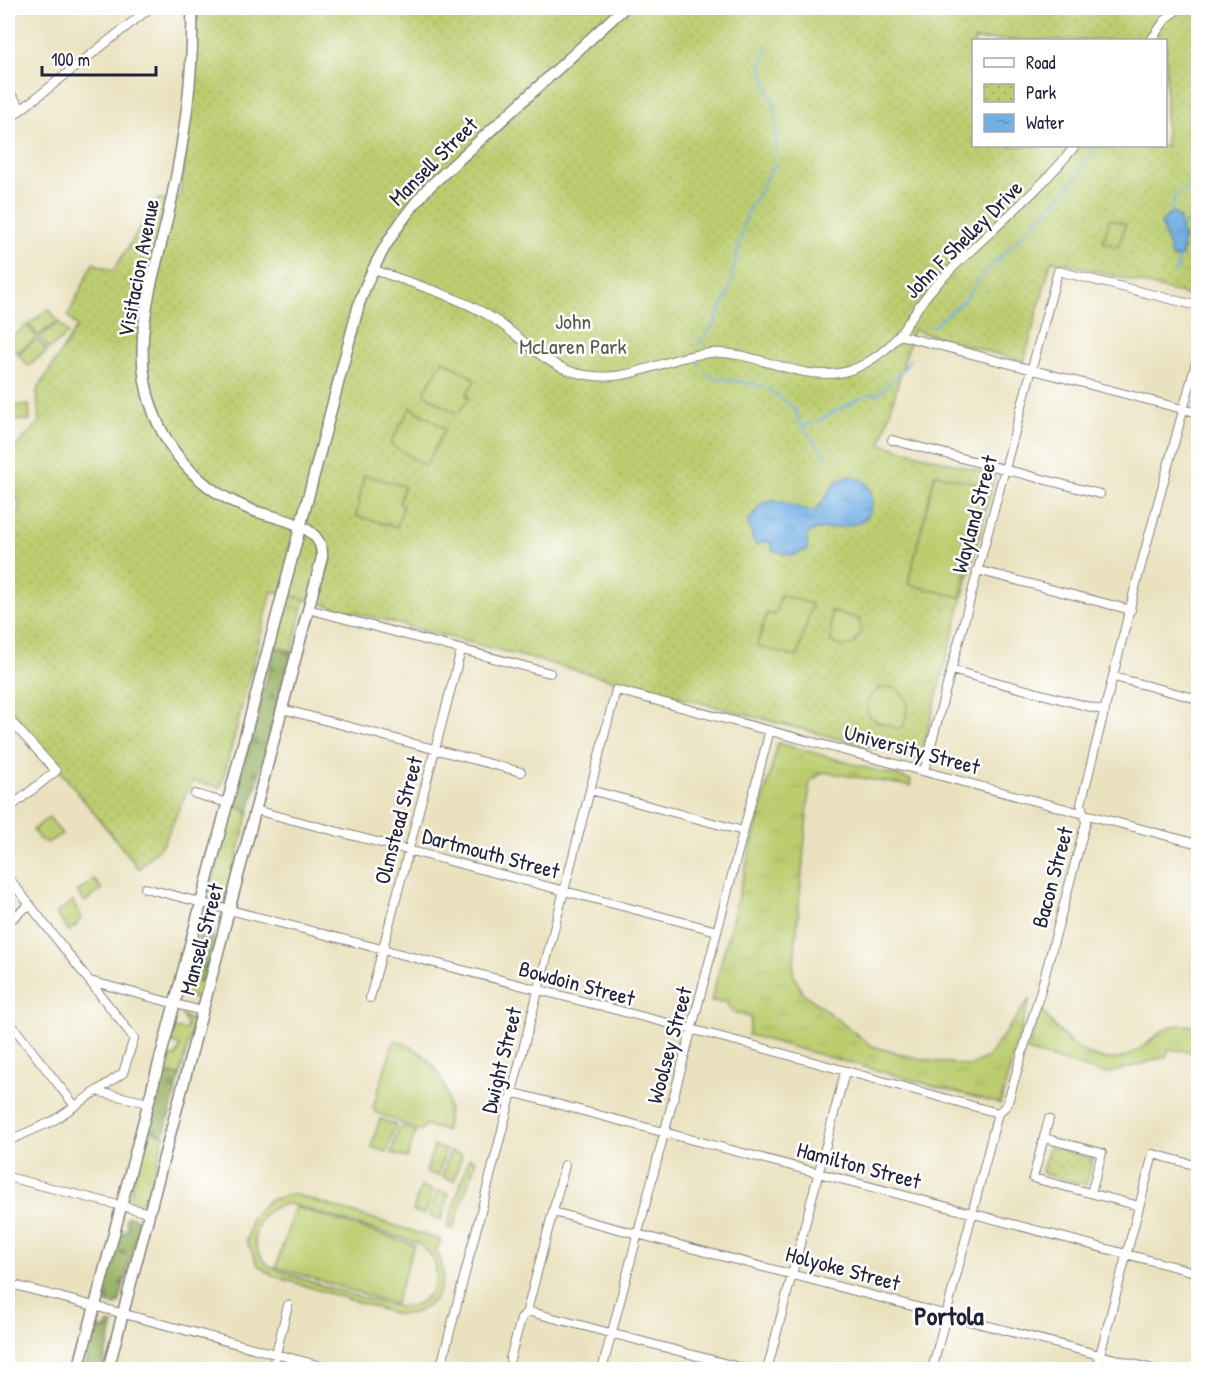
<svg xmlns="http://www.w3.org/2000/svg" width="1206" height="1377" viewBox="0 0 1206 1377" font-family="'Patrick Hand',sans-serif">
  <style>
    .grass { fill: url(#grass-tufts); stroke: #6f7856; stroke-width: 1.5 }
    .forest { fill: url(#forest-firs); stroke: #5c694e; stroke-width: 1.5 }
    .park { fill: url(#park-dots); stroke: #6f7856; stroke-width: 1.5; fill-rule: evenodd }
    .pitch { fill: #bccd70; stroke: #6f7856; stroke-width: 1.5; fill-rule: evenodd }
    .water { fill: url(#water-ripples); stroke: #4a6890; stroke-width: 1.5 }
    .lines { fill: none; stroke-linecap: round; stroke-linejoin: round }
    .stream { stroke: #72afe4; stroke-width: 2 }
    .minor-casing { stroke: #86827d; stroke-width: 10 }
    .tertiary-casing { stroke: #86827d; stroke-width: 13 }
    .minor { stroke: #fff; stroke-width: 8 }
    .tertiary { stroke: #fff; stroke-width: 10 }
    .labels { text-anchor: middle; stroke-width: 5; stroke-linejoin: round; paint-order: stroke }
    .street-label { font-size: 22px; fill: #22223b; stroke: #fff }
    .park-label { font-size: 22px; fill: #585e4e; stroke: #fff }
    .quarter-label { font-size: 26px; font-weight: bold; fill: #22223b; stroke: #fff }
  </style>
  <defs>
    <pattern id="grass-tufts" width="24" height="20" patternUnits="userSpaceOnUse" patternTransform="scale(1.5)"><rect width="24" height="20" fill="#bccd70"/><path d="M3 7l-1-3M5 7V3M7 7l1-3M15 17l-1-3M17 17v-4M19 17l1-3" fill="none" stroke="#a1b062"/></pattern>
    <pattern id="forest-firs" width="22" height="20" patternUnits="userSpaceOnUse" patternTransform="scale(1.5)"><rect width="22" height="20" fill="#95b062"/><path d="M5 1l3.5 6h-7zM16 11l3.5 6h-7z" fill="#798f52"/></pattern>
    <pattern id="park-dots" width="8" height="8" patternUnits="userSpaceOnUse" patternTransform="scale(1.5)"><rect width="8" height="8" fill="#bccd70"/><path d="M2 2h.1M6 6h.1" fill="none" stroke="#a1b062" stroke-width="1.8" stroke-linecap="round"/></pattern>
    <pattern id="water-ripples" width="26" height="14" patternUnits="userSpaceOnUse" patternTransform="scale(1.5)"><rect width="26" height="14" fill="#72afe4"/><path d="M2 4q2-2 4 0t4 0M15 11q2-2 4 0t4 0" fill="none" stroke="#5d8eba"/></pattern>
  </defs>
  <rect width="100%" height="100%" fill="#fff"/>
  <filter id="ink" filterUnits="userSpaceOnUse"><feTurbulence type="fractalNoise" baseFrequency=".0167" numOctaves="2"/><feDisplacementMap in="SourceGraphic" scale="12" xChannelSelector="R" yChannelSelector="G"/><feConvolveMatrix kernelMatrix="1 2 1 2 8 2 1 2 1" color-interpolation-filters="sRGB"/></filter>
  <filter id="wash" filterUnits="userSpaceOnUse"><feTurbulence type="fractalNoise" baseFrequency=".008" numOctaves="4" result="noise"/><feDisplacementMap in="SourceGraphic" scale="24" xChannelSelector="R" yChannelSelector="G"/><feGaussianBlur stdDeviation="1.35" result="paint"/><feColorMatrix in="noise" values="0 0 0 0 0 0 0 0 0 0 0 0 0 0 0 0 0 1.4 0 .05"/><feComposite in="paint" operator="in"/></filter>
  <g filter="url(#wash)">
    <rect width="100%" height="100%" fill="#eae2bf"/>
    <!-- grass -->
    <path class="grass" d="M288 595 305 599 292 651 275 647Z
      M778 743 911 780 910 786 824 772 810 781 793 973 802 992 872 1046 919 1059 969 1066 988 1057 1030 998 1000 1104 748 1035 751 1018 731 1011 726 1002 711 1001Z
      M233 805 249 812 226 898 222 899 209 893Z
      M187 977 204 983 200 998H188L183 993Z
      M1041 1008C1062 1039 1098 1077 1138 1050 1167 1031 1160 1022 1198 1026V1053L1169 1049 1166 1057 1106 1074 1027 1051Z
      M182 1015 194 1022 180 1075H162L167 1056 176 1057 180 1046 170 1041 174 1028 185 1030 187 1025Z
      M148 1129 164 1135 147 1202 142 1205 134 1203 129 1197Z"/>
    <!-- forest -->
    <path class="forest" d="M275 647 292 651 249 812 233 805Z
      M202 922 212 925 214 943 204 983 187 977Z
      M162 1075H180L164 1135 148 1129Z
      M129 1216 138 1219 140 1224 119 1303 115 1305 107 1303 103 1297 119 1237 128 1228 126 1218Z
      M108 1323 114 1324 102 1369H84L95 1329 105 1328Z"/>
    <!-- park -->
    <path class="park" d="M196 8H1198V298L1066 263 1051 261 1024 362 913 330 881 444 995 475 920 760 272 591 221 787 192 781 163 844 139 869 8 706V522L20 507 8 480V455L39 422 37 390 77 327 68 316 93 263 113 271 158 199H179L195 87ZM974 40H1166V146H974Z
      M1049 1147 1093 1158 1086 1185 1044 1174 1042 1171Z"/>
    <!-- pitch -->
    <path class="pitch" d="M1110 219 1126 224 1118 247 1103 242Z
      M49 309 58 321 38 336 29 324Z
      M59 322 68 334 49 349 40 337Z
      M27 325 37 337 17 353 8 341Z
      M38 339 47 351 28 366 18 354Z
      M443 360 473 378 474 382 466 395 469 397 459 412 455 413 426 395 425 391Z
      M29 405 30 420 8 421V406Z
      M411 407 445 429 425 466 390 444Z
      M935 474 987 486 960 597 908 584Z
      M364 475 404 486 399 504 403 505 397 527 356 516Z
      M781 595 812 604 797 657 757 646 767 613 775 615Z
      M831 611 859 619 861 632 854 644 843 647 831 642Z
      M882 688H896L908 701 904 726 898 729 876 721 868 715C865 703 870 692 882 688Z
      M49 817 62 834 47 843 39 839 33 830Z
      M94 879 102 889 85 902 77 892Z
      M73 901 81 917 77 925 69 931 56 914Z
      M394 1040C435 1052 457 1090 445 1131L425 1125 422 1131 376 1113 373 1108Z
      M380 1119 396 1125 387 1152 371 1147Z
      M400 1126 416 1131 407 1158 391 1153Z
      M434 1146 446 1150 438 1176 426 1172Z
      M450 1151 462 1155 454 1181 442 1177Z
      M469 1158 476 1161 453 1229 447 1227Z
      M421 1186 433 1190 425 1215 413 1211Z
      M437 1191 449 1194 441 1220 429 1216Z
      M293 1194 441 1240 436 1250C455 1281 433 1318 396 1314L273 1276 258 1265 247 1241 251 1218 269 1200ZM290 1204 417 1243C429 1251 438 1263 436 1278 434 1294 420 1306 404 1307 388 1308 286 1275 270 1266 242 1245 256 1205 290 1204Z
      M295 1207 414 1245 395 1304 276 1267Z"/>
    <!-- water -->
    <path class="water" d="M1171 212 1179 217 1183 238 1182 257 1172 258 1161 223Z
      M849 476 864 481C870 487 873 494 872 503 869 533 832 525 811 531L807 536V550L791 556 772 550 771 543 764 541 758 545 754 542 748 522 761 504 776 500 813 512C829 501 828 480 849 476Z"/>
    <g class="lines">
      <!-- stream -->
      <path class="stream" d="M767 47 761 66 774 105 777 155
        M1171 215C1173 186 1183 195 1198 181
        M1180 225 1192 222
        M1176 273 1179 256
        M932 327 963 301 984 274 1043 215 1070 185 1097 146
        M698 345 712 327 728 293 747 213 776 162
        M698 361 700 367
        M705 373 713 377 763 386
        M769 389 796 410 798 420 826 456
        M867 395 879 394C890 380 901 376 910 359
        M803 426 816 422 862 397"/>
    </g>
  </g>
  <g filter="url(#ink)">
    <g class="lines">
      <defs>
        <path id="minor" d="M1151 40 1166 19 1179 8
          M8 91 22 109
          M8 120 150 8
          M372 269C410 283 451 294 486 314 516 331 539 361 573 372 629 388 659 357 710 353 754 350 795 380 839 373 857 370 873 360 887 348 906 331 916 306 934 287 980 238 1033 199 1075 146
          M899 335 1198 413
          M892 440 1100 494
          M977 570 1131 610
          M308 609 550 673
          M951 670 1105 711
          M1114 677 1198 699
          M282 709 521 772
          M8 718 56 771 8 809
          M924 771 1058 271 1198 306
          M590 790 743 831
          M195 794 228 803
          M255 810 717 931
          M8 877 134 1038 123 1073 53 1121 8 1141
          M145 888 748 1044 998 1113
          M8 922 29 905
          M90 981 202 1011
          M370 998 461 650
          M8 1020 75 1106
          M96 1091 148 1103
          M511 1092 1198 1273
          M1049 1119 1033 1178 1139 1206
          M1044 1138 1102 1153 1091 1193
          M8 1177 149 1213
          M553 1212 1157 1370
          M18 1286 336 1370
          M527 1311 750 1370
          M510 1359 521 1319 527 1311 565 1165
          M272 1370 288 1305
          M440 1370 616 690 1198 844
          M602 1370 770 730
          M767 1370 845 1072
          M932 1370 998 1113 1007 1105 1042 986 1086 822 1081 804 1136 584 1198 355
          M1096 1370 1153 1154 1198 1166"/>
        <path id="tertiary" d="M78 1370 359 304C374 260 396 225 427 189L624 8
          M108 1370 322 557C324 522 273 519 249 509 235 503 221 496 209 487 183 467 164 441 153 411 126 340 158 268 172 197 185 136 194 71 192 8"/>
      </defs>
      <!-- minor casing -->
      <use href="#minor" class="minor-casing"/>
      <!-- tertiary casing -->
      <use href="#tertiary" class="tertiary-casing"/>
      <!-- minor -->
      <use href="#minor" class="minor"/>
      <!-- tertiary -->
      <use href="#tertiary" class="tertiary"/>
    </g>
  </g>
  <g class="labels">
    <!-- street labels -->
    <g class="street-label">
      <text transform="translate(433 161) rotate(-45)" y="8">Mansell Street</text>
      <text transform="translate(963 239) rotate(-45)" y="8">John F Shelley Drive</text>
      <text transform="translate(138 268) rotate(-79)" y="8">Visitacion Avenue</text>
      <text transform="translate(974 514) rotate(-75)" y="8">Wayland Street</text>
      <text transform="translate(912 749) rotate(15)" y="8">University Street</text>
      <text transform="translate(398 820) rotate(-75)" y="8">Olmstead Street</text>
      <text transform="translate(491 853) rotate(15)" y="8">Dartmouth Street</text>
      <text transform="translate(1052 877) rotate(-75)" y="8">Bacon Street</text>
      <text transform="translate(201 939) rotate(-75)" y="8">Mansell Street</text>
      <text transform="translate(577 983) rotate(15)" y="8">Bowdoin Street</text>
      <text transform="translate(669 1045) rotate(-75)" y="8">Woolsey Street</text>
      <text transform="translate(501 1060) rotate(-76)" y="8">Dwight Street</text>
      <text transform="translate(859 1165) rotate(15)" y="8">Hamilton Street</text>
      <text transform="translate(843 1268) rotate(15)" y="8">Holyoke Street</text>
    </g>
    <!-- park labels -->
    <g class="park-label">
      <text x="573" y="329">John<tspan x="573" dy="25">McLaren Park</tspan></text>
    </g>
    <!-- quarter labels -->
    <g class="quarter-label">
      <text x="949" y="1325">Portola</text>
    </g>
  </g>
  <!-- margin -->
  <rect width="1206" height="1377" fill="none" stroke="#fff" stroke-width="30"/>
  <!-- legend -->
  <rect x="972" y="39" width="195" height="108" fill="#ffffff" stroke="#a7a7b1" stroke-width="1.5"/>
  <rect x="984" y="58" width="30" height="9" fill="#ffffff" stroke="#a7a7b1" stroke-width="1.5"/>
  <text x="1026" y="69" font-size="18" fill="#22223b">Road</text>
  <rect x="984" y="84" width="30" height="18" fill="url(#park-dots)" stroke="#a7a7b1" stroke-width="1.5"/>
  <text x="1026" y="99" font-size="18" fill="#22223b">Park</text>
  <rect x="984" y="114" width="30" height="18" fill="url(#water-ripples)" stroke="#a7a7b1" stroke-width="1.5"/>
  <text x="1026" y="129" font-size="18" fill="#22223b">Water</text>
  <!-- scale -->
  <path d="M42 66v9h114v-9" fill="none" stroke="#22223b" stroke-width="3"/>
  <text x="51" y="66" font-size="18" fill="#22223b" stroke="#ffffff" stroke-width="4.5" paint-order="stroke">100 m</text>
</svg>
